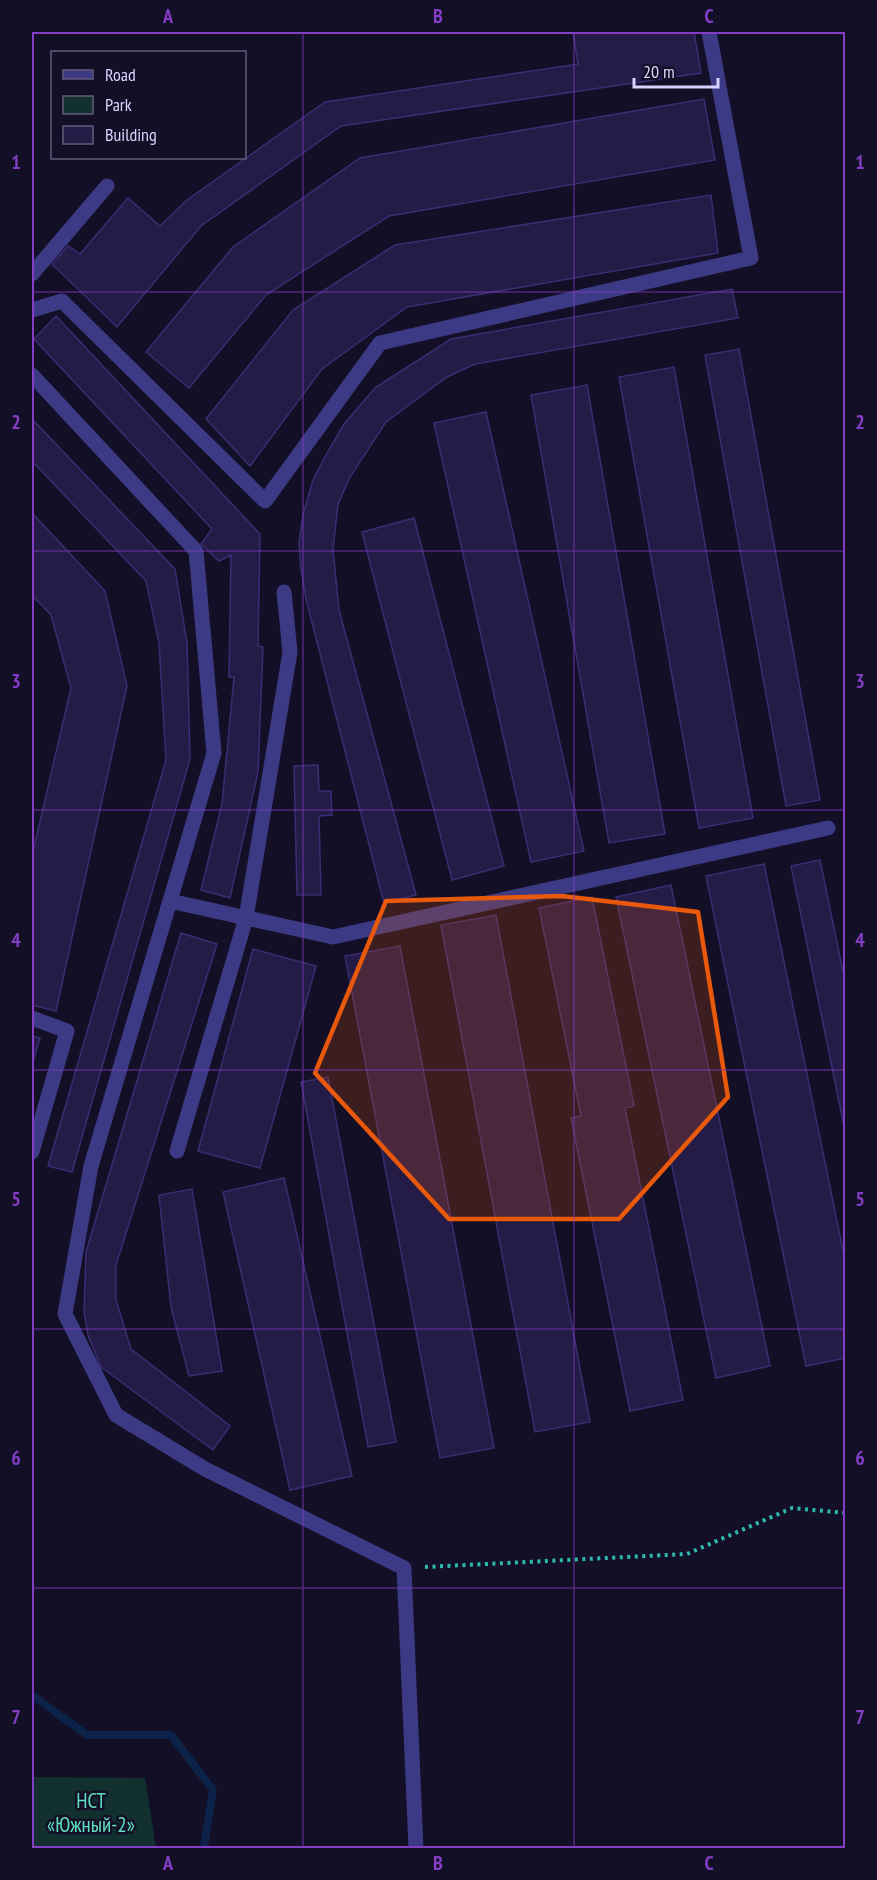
<svg xmlns="http://www.w3.org/2000/svg" width="877" height="1880" viewBox="0 0 877 1880" font-family="'PT Sans Narrow',sans-serif">
  <style>
    .green { fill: #12302f }
    .lines { fill: none; stroke-linecap: round; stroke-linejoin: round }
    .stream { stroke: #0c2248; stroke-width: 8 }
    .building { fill: #241b47; stroke: #3b2d73; stroke-width: 1.5 }
    .path { stroke: #2fb8b0; stroke-width: 4; stroke-dasharray: 3 4.5; stroke-linecap: butt }
    .minor { stroke: #3d3a85; stroke-width: 15 }
    .marked { fill: #e8590c; fill-opacity: 0.2; stroke: #e8590c; stroke-width: 4.5; stroke-linejoin: round }
    .grid { fill: none; stroke: #843dc5; stroke-width: 1.5; stroke-opacity: 0.55 }
    .labels { text-anchor: middle; stroke-width: 5; stroke-linejoin: round; paint-order: stroke }
    .park-label { font-size: 21px; fill: #5fe0c0; stroke: #130f26 }
    .neatline { fill: none; stroke: #843dc5; stroke-width: 2 }
    .grid-label { font-size: 20px; text-anchor: middle; font-weight: bold; fill: #843dc5 }
  </style>
  <rect width="100%" height="100%" fill="#130f26"/>
  <!-- green -->
  <path class="green" d="M32 1777 145 1778 156 1848H32Z"/>
  <g class="lines">
    <!-- stream -->
    <path class="stream" d="M32 1695 87 1735H171L213 1790 204 1848"/>
  </g>
  <!-- building -->
  <path class="building" d="M573 32H694L701 73 341 126 201 226 117 327 52 264 68 246 80 254 128 198 160 226 187 200 325 102 578 64Z
    M704 99 715 160 389 216 266 295 189 388 146 352 233 247 360 158Z
    M711 195 718 253 407 307 322 369 250 466 206 419 293 310 395 245Z
    M732 289 738 318 475 364 447 377 386 422 350 477 338 504 333 550 339 610 416 895 384 903 306 599 301 569 299 543 303 515 313 480 327 453 344 424 376 387 451 339Z
    M56 316 260 534 258 646 263 647 258 772 230 898 201 890 222 804 234 677H229L231 555 219 561 201 544 212 529 34 339Z
    M739 349 820 800 786 806 705 355Z
    M674 367 753 818 699 828 619 377Z
    M587 385 665 834 609 843 531 395Z
    M486 412 584 851 531 862 434 423Z
    M33 420 175 569 187 643 190 759 72 1172 48 1166 166 760 159 643 146 581 32 461Z
    M32 513 105 591 127 686 56 1011 32 1005V856L71 688 51 615 32 595Z
    M414 518 504 866 452 880 362 532Z
    M318 765 319 791H331L332 815 319 816 321 895H297L294 766Z
    M820 860 846 986V1136L791 866Z
    M764 864 846 1265V1358L806 1366 706 876Z
    M671 885 770 1366 716 1378 616 897Z
    M592 897 634 1106 625 1108 683 1400 630 1411 571 1118 581 1116 539 908Z
    M496 915 590 1422 535 1432 441 925Z
    M181 933 217 944 116 1265V1300L131 1349 230 1426 213 1450 101 1367 88 1335 84 1312 86 1252Z
    M400 946 494 1448 440 1458 345 956Z
    M253 949 316 966 260 1168 198 1151Z
    M32 1036 40 1038 32 1065Z
    M328 1077 396 1442 368 1447 301 1082Z
    M284 1178 352 1476 290 1490 223 1192Z
    M192 1189 222 1371 189 1376 171 1307 159 1195Z"/>
  <g class="lines">
    <!-- path -->
    <path class="path" d="M425 1567 687 1554 792 1508 846 1513"/>
    <!-- minor -->
    <path class="minor" d="M32 274 107 186
      M32 310 62 301 265 501 380 343 751 258 709 32
      M32 375 196 551 214 753 91 1166 65 1314 116 1415 205 1469 404 1568 416 1848
      M170 901 333 937 828 828
      M32 1018 67 1031 32 1152
      M177 1151 246 918 290 652 284 592"/>
  </g>
  <!-- marked area -->
  <path class="marked" d="M562 896 698 912 728 1097 619 1219H449L315 1073 386 901Z"/>
  <!-- grid -->
  <path class="grid" d="M303 32V1848M574 32V1848M32 292H846M32 551H846M32 810H846M32 1070H846M32 1329H846M32 1588H846"/>
  <g class="labels">
    <!-- park labels -->
    <g class="park-label">
      <text x="91" y="1808">НСТ<tspan x="91" dy="24">«Южный-2»</tspan></text>
    </g>
  </g>
  <!-- border -->
  <rect width="877" height="1880" fill="none" stroke="#130f26" stroke-width="66"/>
  <!-- legend -->
  <rect x="51" y="51" width="195" height="108" fill="#130f26" stroke="#625e7d" stroke-width="1.5"/>
  <rect x="63" y="70" width="30" height="9" fill="#3d3a85" stroke="#625e7d" stroke-width="1.5"/>
  <text x="105" y="81" font-size="18" fill="#d9d4ff">Road</text>
  <rect x="63" y="96" width="30" height="18" fill="#12302f" stroke="#625e7d" stroke-width="1.5"/>
  <text x="105" y="111" font-size="18" fill="#d9d4ff">Park</text>
  <rect x="63" y="126" width="30" height="18" fill="#241b47" stroke="#625e7d" stroke-width="1.5"/>
  <text x="105" y="141" font-size="18" fill="#d9d4ff">Building</text>
  <!-- scale -->
  <path d="M634 78v9h84v-9" fill="none" stroke="#d9d4ff" stroke-width="3"/>
  <text x="643" y="78" font-size="18" fill="#d9d4ff" stroke="#130f26" stroke-width="4.5" paint-order="stroke">20 m</text>
  <rect x="33" y="33" width="811" height="1814" class="neatline"/>
  <g class="grid-label">
    <text x="168" y="23">A</text>
    <text x="438" y="23">B</text>
    <text x="709" y="23">C</text>
    <text x="16" y="169">1</text>
    <text x="860" y="169">1</text>
    <text x="16" y="429">2</text>
    <text x="860" y="429">2</text>
    <text x="16" y="688">3</text>
    <text x="860" y="688">3</text>
    <text x="16" y="947">4</text>
    <text x="860" y="947">4</text>
    <text x="16" y="1206">5</text>
    <text x="860" y="1206">5</text>
    <text x="16" y="1465">6</text>
    <text x="860" y="1465">6</text>
    <text x="16" y="1724">7</text>
    <text x="860" y="1724">7</text>
    <text x="168" y="1870">A</text>
    <text x="438" y="1870">B</text>
    <text x="709" y="1870">C</text>
  </g>
</svg>
